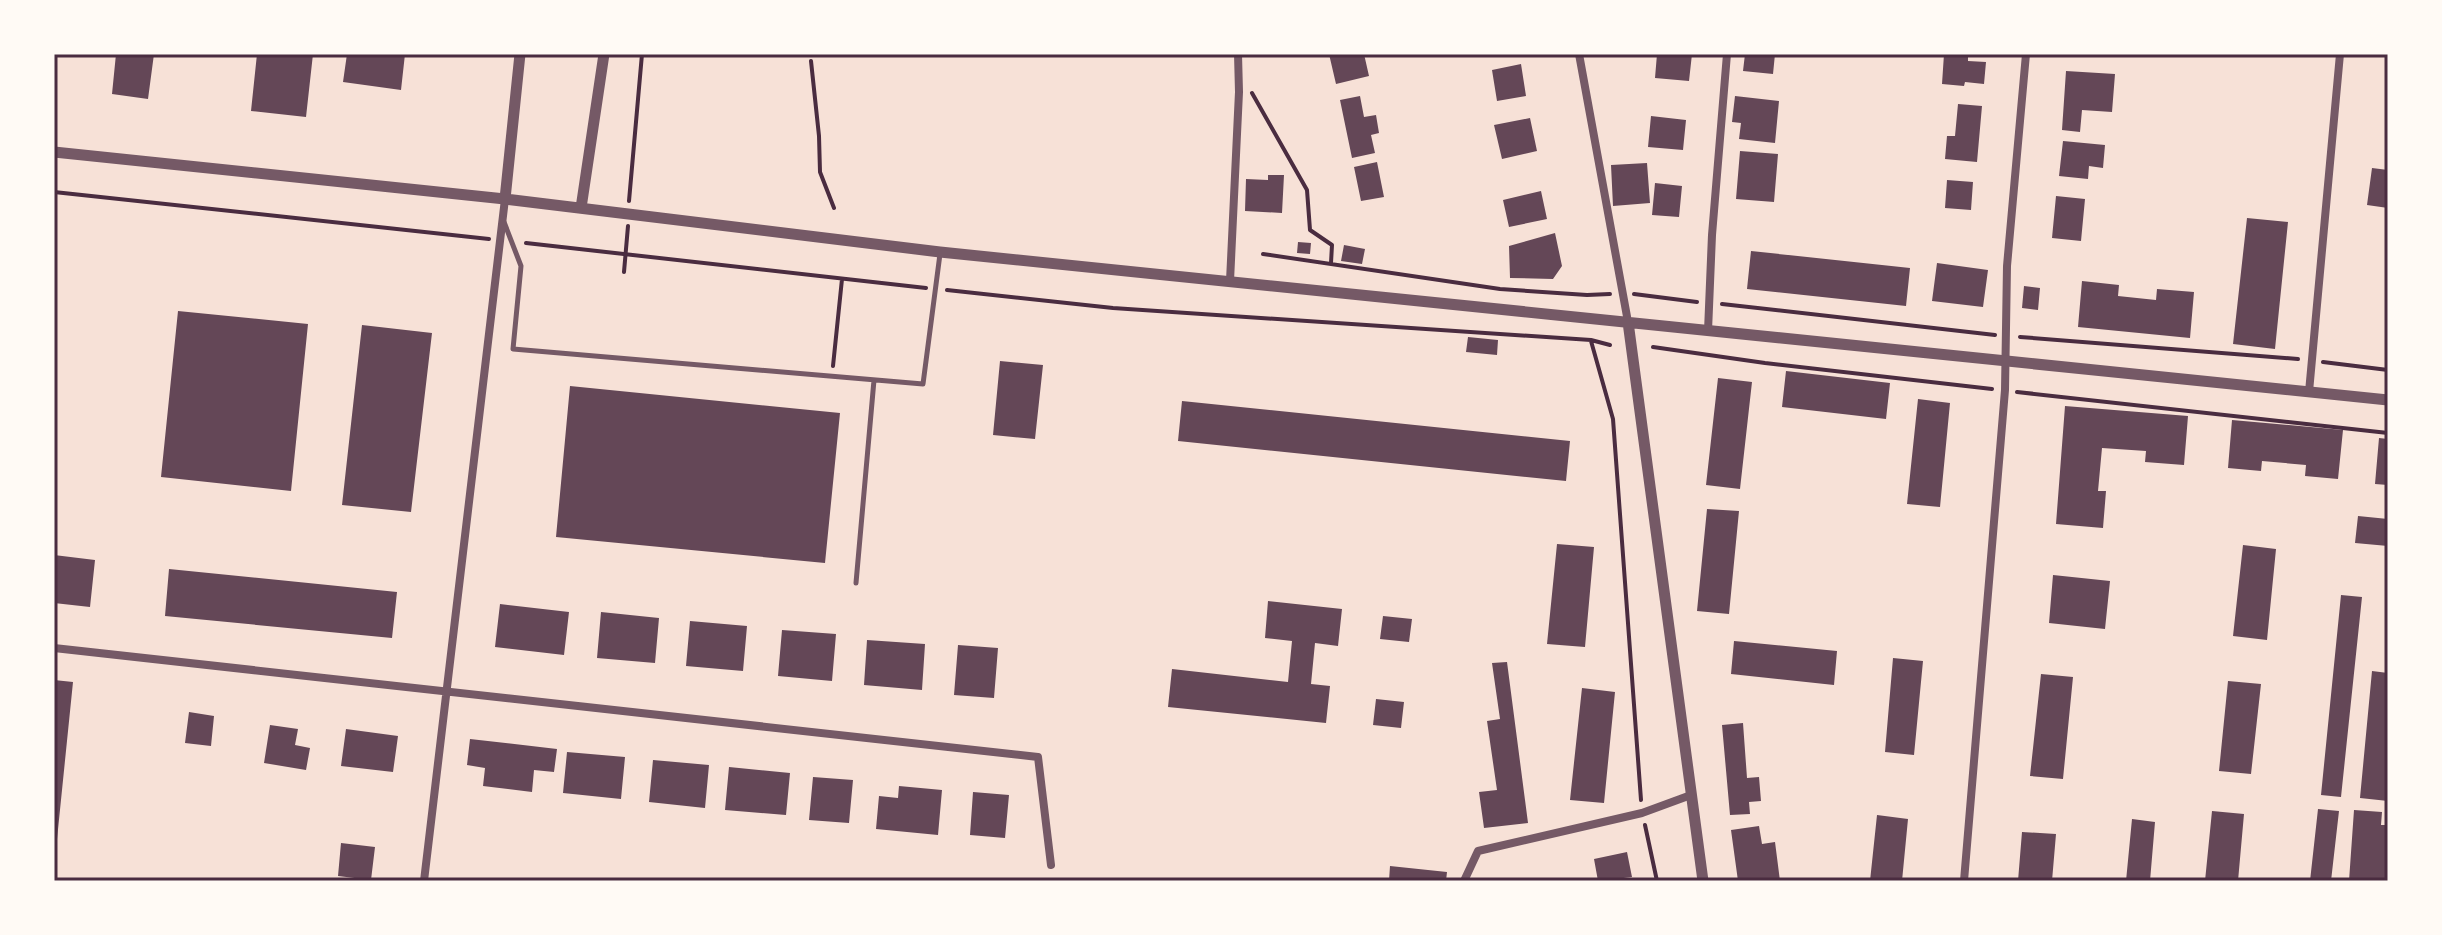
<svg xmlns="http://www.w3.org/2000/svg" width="2442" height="935" viewBox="0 0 2442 935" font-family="Arial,sans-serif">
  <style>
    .building { fill: #644757 }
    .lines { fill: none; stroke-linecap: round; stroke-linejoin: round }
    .path { stroke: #4a2c40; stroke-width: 4 }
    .service { stroke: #755966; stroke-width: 5 }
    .minor { stroke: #755966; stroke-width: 8 }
    .tertiary { stroke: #755966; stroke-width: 11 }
    .neatline { fill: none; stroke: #4a2c40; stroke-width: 3 }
  </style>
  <rect width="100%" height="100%" fill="#f7e1d7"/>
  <!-- building -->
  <path class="building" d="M116 54H154L148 99 112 94Z
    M257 54H313L306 117 251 111Z
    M347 54H405L401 90 343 82Z
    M1329 54H1364L1369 76 1336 84Z
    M1657 54H1692L1689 81 1655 78Z
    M1745 54H1775L1773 74 1743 71Z
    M1944 54 1968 55V61L1986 62 1984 84 1965 82 1964 86 1942 84Z
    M1521 64 1526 96 1497 101 1492 70Z
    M2066 71 2115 74 2112 112 2082 110 2080 132 2062 130Z
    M1360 96 1364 117 1376 115 1379 133 1371 135 1375 153 1352 158 1340 100Z
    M1735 96 1779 101 1775 143 1739 139 1741 123 1732 122Z
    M1958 104 1982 106 1977 162 1945 159 1947 136H1955Z
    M1651 116 1686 120 1683 150 1648 147Z
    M1530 118 1537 151 1502 159 1494 125Z
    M2063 141 2105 145 2103 168 2089 166 2088 179 2059 176Z
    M1740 151 1778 154 1774 202 1736 199Z
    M1377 162 1384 197 1361 201 1354 167Z
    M1647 163 1650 203 1613 206 1611 165Z
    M2372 168 2388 170V208L2367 205Z
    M1268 175H1284L1282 213 1245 211 1246 179 1268 180Z
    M1947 180 1973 182 1971 210 1945 208Z
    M1655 183 1682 186 1679 217 1652 215Z
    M1541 191 1547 219 1509 227 1503 200Z
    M2056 196 2085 199 2081 241 2052 238Z
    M2247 218 2288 222 2275 349 2233 344Z
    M1555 233 1562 266 1553 279 1510 278 1509 246Z
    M1298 242 1311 243 1310 254 1297 253Z
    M1344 245 1365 249 1362 264 1341 261Z
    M1751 251 1910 268 1906 306 1747 289Z
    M1937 263 1988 270 1983 307 1932 301Z
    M2082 281 2119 285 2118 296 2156 300 2157 289 2194 292 2190 338 2078 327Z
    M2024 286 2040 288 2038 310 2022 308Z
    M178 311 308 324 291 491 161 477Z
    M362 325 432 333 411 512 342 505Z
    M1468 337 1498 340 1497 355 1466 352Z
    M1000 361 1043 365 1035 439 993 435Z
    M1786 371 1890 383 1886 419 1782 407Z
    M1718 378 1752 382 1740 489 1706 485Z
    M570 386 840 413 825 563 556 537Z
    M1918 399 1950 403 1940 507 1907 504Z
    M1182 401 1570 441 1566 481 1178 441Z
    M2065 406 2188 416 2184 465 2145 462 2146 451 2102 448 2098 491H2106L2103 528 2056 524Z
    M2232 420 2343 430 2338 479 2305 476 2306 465 2262 461 2261 471 2228 468Z
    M2379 438 2388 439V485L2375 484Z
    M1707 509 1739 511 1729 614 1697 611Z
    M2358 516 2388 519V546L2355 543Z
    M1557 544 1594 547 1585 647 1547 644Z
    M2243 545 2276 549 2267 640 2233 636Z
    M54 555 95 560 90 607 54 603Z
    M169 569 397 592 392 638 165 616Z
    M2053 575 2110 581 2105 629 2049 623Z
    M2341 595 2362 597 2341 797 2321 795Z
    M1268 601 1342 609 1338 646 1315 643 1311 684 1330 686 1326 723 1168 707 1172 669 1288 682 1292 641 1265 638Z
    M500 604 569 612 564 655 495 647Z
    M601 612 659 618 655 663 597 658Z
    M1383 616 1412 619 1409 642 1380 639Z
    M690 621 747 626 743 671 686 666Z
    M782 630 836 634 832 681 778 676Z
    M867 640 925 644 922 690 864 685Z
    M1734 641 1837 651 1834 685 1731 674Z
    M958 645 998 648 994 698 954 695Z
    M1893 658 1923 661 1914 755 1885 752Z
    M1507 662 1528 823 1484 828 1479 792 1497 790 1487 721 1500 719 1492 663Z
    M2372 671 2388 673V801L2360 798Z
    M2041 674 2073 677 2063 779 2030 776Z
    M54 680 73 682 56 849H54Z
    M2228 681 2261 684 2251 774 2219 771Z
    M1582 688 1615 692 1604 803 1570 800Z
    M1376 699 1404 702 1401 728 1373 725Z
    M189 712 214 716 211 746 185 743Z
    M1743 723 1747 778 1759 777 1761 801 1749 802 1750 814 1730 815 1722 725Z
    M270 725 298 729 295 745 310 748 306 770 264 763Z
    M346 729 398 736 393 772 341 766Z
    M470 739 557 749 554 772 534 770 532 792 483 786 485 768 467 765Z
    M567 752 625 757 621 799 563 793Z
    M653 760 709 765 705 808 649 802Z
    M729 767 790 773 786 815 725 810Z
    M813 777 853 780 849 823 809 820Z
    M899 786 942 790 938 835 876 829 879 796 898 798Z
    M973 792 1009 795 1005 838 970 835Z
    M2318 809 2339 811 2331 881H2310Z
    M2354 810 2382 812 2381 825H2388V881H2349Z
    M2212 811 2244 814 2238 881H2205Z
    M1877 815 1908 819 1902 881H1870Z
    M2132 819 2155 822 2150 881H2126Z
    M1759 826 1762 844 1775 842 1780 881H1738L1731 830Z
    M2022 832 2056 834 2052 881H2018Z
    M341 843 375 847 371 880 338 876Z
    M1627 852 1632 877 1598 881 1594 859Z
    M1390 866 1447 872 1446 881H1389Z"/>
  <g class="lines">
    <!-- path -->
    <path class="path" d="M811 61 819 136 820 172 834 208
      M1252 93 1307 190 1310 230 1332 245 1331 263
      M54 192 489 239
      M629 201 642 54
      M526 243 926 288
      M1263 254 1500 289 1587 295 1610 294
      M624 272 628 226
      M947 290 1113 308 1591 340 1610 345
      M1634 294 1697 302
      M1722 304 1995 335
      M2020 337 2298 359
      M1591 341 1613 419 1641 800
      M1653 347 1765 363 1992 389
      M2323 362 2388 370
      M833 366 842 279
      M2017 392 2388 433
      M1645 825 1657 881"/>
    <!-- service -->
    <path class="service" d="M504 222 521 266 513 349 923 384 940 254
      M856 583 874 380"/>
    <!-- minor -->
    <path class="minor" d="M1579 54 1628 322
      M1230 281 1239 92 1238 54
      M1708 331 1712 235 1727 54
      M2309 392 2340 54
      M54 648 1038 757 1051 865
      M424 881 505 199
      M1464 881 1478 851 1642 813 1691 795
      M1964 881 2005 390 2007 266 2026 54"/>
    <!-- tertiary -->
    <path class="tertiary" d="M54 152 505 199 940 252 2388 400
      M505 199 520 54
      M581 208 604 54
      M1628 322 1703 881"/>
  </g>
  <!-- border -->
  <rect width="2442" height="935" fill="none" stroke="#fffaf5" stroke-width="112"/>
  <rect x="56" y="56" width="2330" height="823" class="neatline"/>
</svg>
